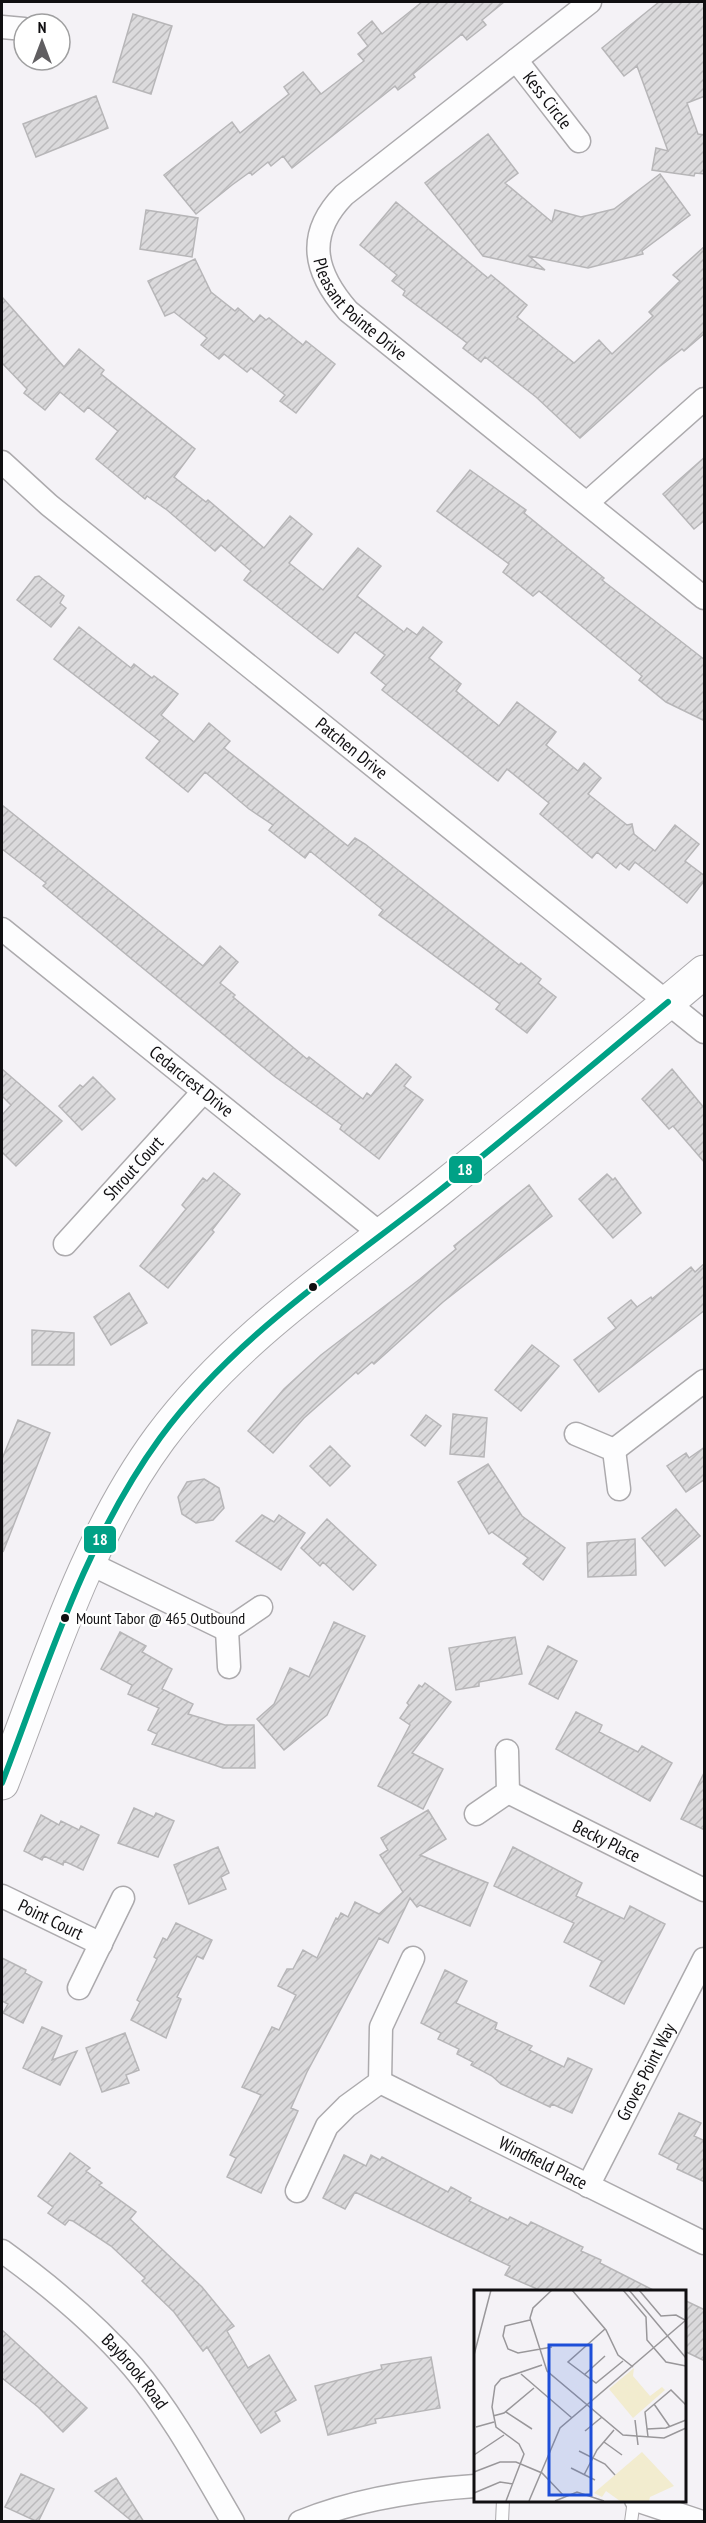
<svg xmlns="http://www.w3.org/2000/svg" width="706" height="2523" viewBox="0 0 706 2523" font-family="'PT Sans Narrow',sans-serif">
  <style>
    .building { fill: url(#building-hatch); stroke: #b7b6b8; stroke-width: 1.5 }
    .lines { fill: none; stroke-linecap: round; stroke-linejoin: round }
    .lane-casing { stroke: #acaaad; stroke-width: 14 }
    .street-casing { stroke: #acaaad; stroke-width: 25 }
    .secondary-casing { stroke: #acaaad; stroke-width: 35 }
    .lane { stroke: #fdfdfe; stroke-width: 12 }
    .street { stroke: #fdfdfe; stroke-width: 22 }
    .secondary { stroke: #fdfdfe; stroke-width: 33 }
    .bus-1-casing { stroke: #fff; stroke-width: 10 }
    .bus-1 { stroke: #00a186; stroke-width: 6 }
    .bus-dot { fill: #100f11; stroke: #fff; stroke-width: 2 }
    .labels { text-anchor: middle; stroke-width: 5; stroke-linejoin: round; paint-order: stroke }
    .bus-label { font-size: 16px; fill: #100f11; stroke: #fff; text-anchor: start }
    .street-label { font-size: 18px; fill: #100f11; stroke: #fff }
    .inset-road { fill: none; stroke: #99979a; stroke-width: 1.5 }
    .view { fill: #1d4ed8; fill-opacity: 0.15; stroke: #1d4ed8; stroke-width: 3 }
    .inset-edge { fill: none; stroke: #100f11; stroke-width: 3 }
    .line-badge { stroke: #fff; stroke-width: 2 }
    .badge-label { font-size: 16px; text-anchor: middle; font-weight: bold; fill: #fff }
  </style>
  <defs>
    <pattern id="building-hatch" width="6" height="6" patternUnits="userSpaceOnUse" patternTransform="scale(1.5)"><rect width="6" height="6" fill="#dbdadc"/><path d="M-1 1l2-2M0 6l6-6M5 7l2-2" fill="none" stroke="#bbbabc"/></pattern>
  </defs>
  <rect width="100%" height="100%" fill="#f4f2f6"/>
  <!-- building -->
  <path class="building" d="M422 2H504L482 20 486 25 467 40 462 34 413 74 415 77 398 90 395 86 292 168 283 156 271 166 268 162 252 175 250 172 232 185 196 214 164 175 232 122 240 133 289 94 284 87 303 72 321 94 364 61 358 54 368 46 358 33 372 21 382 34Z
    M659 2H704L705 96 687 103 698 134 705 135V174L695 173 694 176 652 170 656 148 668 151 637 66 624 76 602 48Z
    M133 14 172 26 151 94 113 82Z
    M96 96 108 128 36 157 23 124Z
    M488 134 518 173 505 183 552 222 555 210 581 217 614 209 660 174 690 215 642 251 643 254 588 268 529 256 545 270 483 256 425 183Z
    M396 202 488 278 491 275 527 305 517 317 574 363 599 340 612 354 653 316 649 312 680 281 673 275 705 246V333L684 351 682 349 659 367 580 438 536 397 485 357 481 362 463 348 467 343 403 295 405 291 392 281 397 275 360 245Z
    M146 210 198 218 192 257 140 249Z
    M195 259 211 292 235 311 238 308 254 322 260 315 266 320 269 318 303 345 306 341 335 364 296 413 280 401 285 395 251 368 247 372 224 354 219 359 201 345 207 338 174 312 165 316 148 281Z
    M2 297 64 367 79 349 104 370 101 374 195 449 174 477 206 502 208 500 264 548 290 516 312 534 289 563 323 590 358 548 381 566 357 596 404 632 407 628 417 635 423 627 442 642 429 658 461 684 456 691 499 726 517 702 556 732 546 745 578 771 584 763 601 778 588 794 627 825 632 824 634 834 655 851 675 825 699 844 685 861 705 876V880L687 903 635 862 629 870 620 863 616 868 597 852 592 858 540 814 549 803 507 769 498 781 382 690 386 685 371 673 385 655 355 632 338 653 319 639 244 580 251 571 221 545 215 551 167 510 147 496 145 499 96 459 118 431 88 407 84 412 60 392 45 410 24 393 27 389 2 363Z
    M705 457V520L694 529 663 494Z
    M470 470 526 510 524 513 604 578 602 580 705 660V721L666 702 639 680 642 676 539 591 533 596 503 572 509 564 437 511Z
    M39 576 64 596 60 603 66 608 51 627 17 600 35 577Z
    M79 627 131 668 134 664 152 678 154 676 178 694 161 715 194 742 209 723 230 741 224 748 348 846 355 838 365 844 519 965 521 963 541 979 538 983 556 997 527 1033 496 1009 500 1004 379 915 383 910 310 851 305 858 269 830 273 825 249 809 205 772 188 792 146 758 160 741 54 659Z
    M2 805 203 966 220 946 238 962 220 983 235 995 233 997 307 1059 309 1057 363 1099 367 1093 371 1096 396 1064 411 1077 404 1086 423 1100 379 1159 340 1129 342 1125 274 1076 43 886 46 883 2 849Z
    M2 1069 62 1121 16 1166 2 1152V1115L11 1105 2 1096Z
    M672 1069 705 1109V1163L673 1126 669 1129 642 1099Z
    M93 1077 115 1099 82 1130 59 1106 80 1085 83 1087Z
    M214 1173 240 1194 212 1230 214 1232 168 1288 140 1266 186 1209 182 1205 203 1178 207 1181Z
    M607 1174 613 1180 615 1178 641 1213 613 1238 579 1199Z
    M529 1185 552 1216 443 1302 374 1364 372 1362 358 1374 356 1372 304 1418 273 1453 248 1431 284 1389 321 1355 420 1279 456 1249 454 1246Z
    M705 1263V1310L599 1392 574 1360 616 1328 608 1318 631 1300 637 1307 651 1297 652 1299 691 1267 695 1272Z
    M129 1293 147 1323 111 1345 94 1317Z
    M32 1330 74 1333V1365H32Z
    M532 1345 559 1366 521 1411 495 1390Z
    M453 1414 487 1418 484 1457 450 1454Z
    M426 1415 441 1426 425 1446 411 1435Z
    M18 1420 50 1433 3 1552 2 1459Z
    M330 1446 350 1466 330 1486 310 1466Z
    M705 1447V1479L686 1492 667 1466 686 1453 689 1458Z
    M488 1464 522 1516 565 1548 543 1580 523 1564 528 1558 492 1532 489 1534 458 1482Z
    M204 1479 219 1488 224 1508 213 1520 196 1523 182 1514 178 1497 187 1482Z
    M676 1509 700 1536 665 1566 642 1538Z
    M262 1515 274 1522 279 1515 305 1533 281 1570 236 1541Z
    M327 1519 376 1565 353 1590 323 1562 320 1566 301 1548Z
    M635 1539 636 1575 588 1577 587 1543Z
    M334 1622 365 1636 327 1715 284 1750 257 1719 274 1704 290 1668 309 1677Z
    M120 1632 146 1646 142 1652 172 1669 162 1689 193 1704 188 1714 225 1725H254L255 1768H223L152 1744 157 1734 148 1730 159 1708 128 1694 132 1685 101 1669Z
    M515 1637 522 1674 479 1682V1686L456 1690 449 1648Z
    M548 1646 577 1661 558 1699 529 1684Z
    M425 1683 451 1702 412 1753 443 1769 423 1809 378 1786 410 1725 400 1718 409 1705 407 1703 419 1685 422 1687Z
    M576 1712 602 1725 599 1732 638 1752 642 1746 672 1763 650 1801 556 1749Z
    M705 1771V1830L681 1819Z
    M134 1808 154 1817 156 1813 174 1821 158 1857 118 1843Z
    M428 1810 446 1839 420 1855 488 1883 470 1926 420 1905 417 1907 410 1898 388 1943 379 1938 307 2072 291 2108 298 2111 261 2193 227 2177 236 2158 230 2155 261 2095 242 2087 272 2027 279 2030 296 1995 278 1986 287 1969H293L303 1950 317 1958 336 1918 338 1919 341 1913 348 1917 355 1902 379 1914 403 1892 380 1855 388 1850 381 1838Z
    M41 1815 59 1825 61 1821 79 1830 81 1826 99 1835 83 1870 64 1861 63 1865 44 1856 42 1860 24 1851Z
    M218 1847 229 1873 221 1877 226 1889 189 1904 174 1865Z
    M513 1847 582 1883 576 1896 624 1919 630 1906 665 1924 624 2004 590 1986 602 1961 564 1942 574 1923 494 1886Z
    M176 1923 212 1940 203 1959 197 1956 177 1997 181 1999 166 2038 131 2020 140 2002 137 2000 157 1959 154 1957 163 1938 167 1940Z
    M2 1958 26 1970 25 1973 42 1982 23 2023 3 2013 8 2004 2 2001Z
    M445 1970 467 1981 456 2003 497 2023 495 2029 532 2046 529 2050 564 2067 568 2058 592 2069 572 2113 552 2104 550 2107 501 2084 492 2076 471 2065 473 2062 457 2054 459 2049 438 2039 441 2033 421 2023Z
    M42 2027 62 2036 52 2060 77 2051 60 2085 23 2068Z
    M125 2033 139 2070 126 2075 129 2083 102 2092 86 2048Z
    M679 2113 701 2123 694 2136 705 2141V2182L677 2169 679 2164 659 2154Z
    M70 2153 90 2168 86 2171 102 2183 99 2185 136 2212 130 2219 202 2287 234 2326 227 2331 248 2368 269 2355 296 2400 275 2412 280 2421 261 2433 207 2347 203 2351 174 2312 142 2281 145 2278 111 2246 73 2221 69 2220 65 2225 48 2213 53 2207 38 2196Z
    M344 2155 366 2166 371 2155 380 2160 382 2157 448 2192 451 2187 471 2198 469 2201 508 2220 510 2217 528 2226 531 2222 583 2247 581 2251 601 2260 600 2263 657 2292H544L505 2275 510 2266 355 2192 345 2209 323 2198Z
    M684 2300 705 2310V2361L684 2351Z
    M2 2330 87 2408 63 2432 38 2407 2 2378Z
    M431 2357 440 2408 375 2419 376 2423 328 2435 315 2386 382 2369 381 2365Z
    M21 2474 54 2489 38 2522 5 2507Z
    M116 2478 144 2522H133L95 2491Z"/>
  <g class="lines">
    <defs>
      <path id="lane" d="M502 2522 503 2500
        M631 2522 634 2500"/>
      <g id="street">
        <path id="s1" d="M590 2 344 195C305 235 314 272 348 311L704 598"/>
        <path d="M2 27 24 29"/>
        <path id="s2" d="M516 60 579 141"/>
        <path id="s3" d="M2 462 49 505 704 1032"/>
        <path d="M588 502 704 399"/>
        <path id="s4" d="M2 929 382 1235"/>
        <path id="s5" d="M65 1244 203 1092"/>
        <path d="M576 1434 614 1450 619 1489"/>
        <path d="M614 1450 704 1381"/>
        <path d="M89 1563 227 1630"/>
        <path d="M229 1667 227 1630 261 1607"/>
        <path id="s6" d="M508 1792 704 1890"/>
        <path d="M476 1814 508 1792 507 1751"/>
        <path id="s7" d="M2 1896 101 1944"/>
        <path d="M79 1988 123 1898"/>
        <path id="s8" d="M380 2082 704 2243"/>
        <path id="s9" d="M588 2186 704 1959"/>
        <path d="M297 2191 327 2126 347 2106 380 2082 381 2027 413 1958"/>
        <path id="s10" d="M2 2251C49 2285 95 2323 133 2367 172 2413 202 2469 233 2522"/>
        <path d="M636 2500 702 2522"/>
        <path d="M300 2522C356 2499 415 2490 475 2486"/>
      </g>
      <path id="secondary" d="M2 1783C47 1668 86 1538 160 1438 235 1337 343 1267 440 1189 529 1118 617 1045 704 972"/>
    </defs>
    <!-- lane casing -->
    <use href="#lane" class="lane-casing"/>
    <!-- street casing -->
    <use href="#street" class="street-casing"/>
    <!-- secondary casing -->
    <use href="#secondary" class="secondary-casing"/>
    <!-- lane -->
    <use href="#lane" class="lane"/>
    <!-- street -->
    <use href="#street" class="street"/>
    <!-- secondary -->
    <use href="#secondary" class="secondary"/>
    <defs>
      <path id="bus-1" d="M2 1783C47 1666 85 1541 160 1438 234 1337 342 1267 440 1190 517 1129 592 1065 668 1002"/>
    </defs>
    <!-- bus-1 casing -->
    <use href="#bus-1" class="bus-1-casing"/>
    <!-- bus-1 -->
    <use href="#bus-1" class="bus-1"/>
  </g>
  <!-- markers -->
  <g class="bus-dot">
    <circle cx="313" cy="1287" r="5"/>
    <circle cx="65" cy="1618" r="5"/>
  </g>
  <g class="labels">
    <!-- bus labels -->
    <g class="bus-label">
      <text x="76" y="1624">Mount Tabor @ 465 Outbound</text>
    </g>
    <!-- street labels -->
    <g class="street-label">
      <text dy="6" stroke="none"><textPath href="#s2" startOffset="51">Kess Circle</textPath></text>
      <text dy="6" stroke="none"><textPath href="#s1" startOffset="450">Pleasant Pointe Drive</textPath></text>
      <text dy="6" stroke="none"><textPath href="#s3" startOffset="452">Patchen Drive</textPath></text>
      <text dy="6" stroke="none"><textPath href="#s4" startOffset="243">Cedarcrest Drive</textPath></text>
      <text dy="6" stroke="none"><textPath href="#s5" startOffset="102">Shrout Court</textPath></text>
      <text dy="6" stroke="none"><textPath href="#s6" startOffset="110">Becky Place</textPath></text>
      <text dy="6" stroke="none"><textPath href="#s7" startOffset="54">Point Court</textPath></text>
      <text dy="6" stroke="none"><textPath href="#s9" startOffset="128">Groves Point Way</textPath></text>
      <text dy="6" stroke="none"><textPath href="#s8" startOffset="182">Windfield Place</textPath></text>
      <text dy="6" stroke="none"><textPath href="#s10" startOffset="180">Baybrook Road</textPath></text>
    </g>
  </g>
  <!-- overview -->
  <g transform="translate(474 2290)">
    <rect width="212" height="212" fill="#f4f2f6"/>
    <path d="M160 78 159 86 176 106 188 97 191 100 159 128 135 99Z" fill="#f2eccf"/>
    <path d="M168 162 200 196 176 207 175 211H146L132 201 128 207 120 203Z" fill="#f2eccf"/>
    <path class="inset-road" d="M78 0 59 18 56 28 73 81 149 145 190 148 212 138M98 0 132 40 144 65 159 77M149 0 172 27 173 50 192 72 212 76M155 0 212 68M165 0 187 26 202 25 211 30M56 30 31 36 29 46 34 59 44 63 78 57M131 39 94 72 122 93 149 71M0 65 17 0M47 84 98 128M110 85 131 66M180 114 196 137M32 122 58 139M19 126 30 123 60 98M161 130 164 155M2 137 20 132M173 139 192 138 212 130M111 141 128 127M174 147 171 122 197 100 212 115M130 152 148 165M105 161 131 174 141 185M0 165 30 145M97 178 121 190M0 182 26 172H42L68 183 90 206M110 185 123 160 140 140M0 203 26 192 39 194M32 211 50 164 45 154 22 137 18 117 21 96 27 89 68 75M55 211 86 138 212 30M81 211 103 202 130 211"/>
    <path class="view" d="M75 55H117V205H75Z"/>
    <rect width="212" height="212" class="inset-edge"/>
  </g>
  <g class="line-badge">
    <rect x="448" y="1155" width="35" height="29" rx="6" fill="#00a186"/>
    <rect x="83" y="1525" width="34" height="29" rx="6" fill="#00a186"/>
  </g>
  <g class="badge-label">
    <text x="465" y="1175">18</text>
    <text x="100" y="1545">18</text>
  </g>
  <!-- border -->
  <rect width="706" height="2523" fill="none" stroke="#100f11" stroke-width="6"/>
  <!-- north arrow -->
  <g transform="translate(42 42)"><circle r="28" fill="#ffffff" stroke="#9f9fa0" stroke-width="1.5"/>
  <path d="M0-4.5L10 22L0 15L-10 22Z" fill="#605e61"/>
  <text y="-9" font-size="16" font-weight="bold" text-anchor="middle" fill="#100f11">N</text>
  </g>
</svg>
